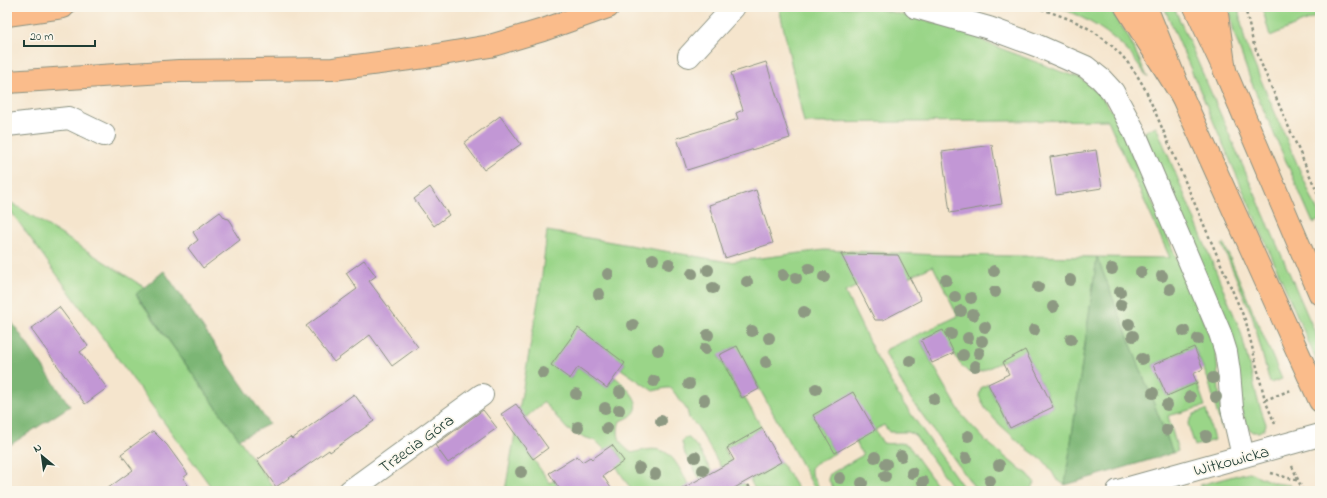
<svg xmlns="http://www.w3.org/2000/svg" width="1327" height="498" viewBox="0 0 1327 498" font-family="'Indie Flower',sans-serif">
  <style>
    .green { fill: #9ad588; stroke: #5c895e }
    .forest { fill: #7bb674; stroke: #4d7a54 }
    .building { fill: #c297d5 }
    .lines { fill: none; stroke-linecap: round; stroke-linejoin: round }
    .minor-casing { stroke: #8a9180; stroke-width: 24 }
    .major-casing { stroke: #8a9180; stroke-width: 24 }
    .highway-casing { stroke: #8a9180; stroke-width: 24 }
    .path { stroke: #8a9180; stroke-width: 2.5; stroke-dasharray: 3 3; stroke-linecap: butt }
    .minor { stroke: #fff; stroke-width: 22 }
    .major { stroke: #fabc8b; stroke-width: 22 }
    .highway { stroke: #fabc8b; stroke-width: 22 }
    .tree { fill: #8d9982 }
    .labels { text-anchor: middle; stroke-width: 3.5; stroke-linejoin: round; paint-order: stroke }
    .street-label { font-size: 17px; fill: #1f3d34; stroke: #fbf7ec }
  </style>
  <rect width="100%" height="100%" fill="#fbf7ec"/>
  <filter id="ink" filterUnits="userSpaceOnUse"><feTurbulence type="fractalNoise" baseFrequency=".025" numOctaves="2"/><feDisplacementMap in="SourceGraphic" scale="8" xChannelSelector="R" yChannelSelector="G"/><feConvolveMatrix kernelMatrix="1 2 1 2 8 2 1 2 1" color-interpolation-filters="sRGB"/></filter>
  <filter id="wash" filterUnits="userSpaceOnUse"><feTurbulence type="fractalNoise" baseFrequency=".012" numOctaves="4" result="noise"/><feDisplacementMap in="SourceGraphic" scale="16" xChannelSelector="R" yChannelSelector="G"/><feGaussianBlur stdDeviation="0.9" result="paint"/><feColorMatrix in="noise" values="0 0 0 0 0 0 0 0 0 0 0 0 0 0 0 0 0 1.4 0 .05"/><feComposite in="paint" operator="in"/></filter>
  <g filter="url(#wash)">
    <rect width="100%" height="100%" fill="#f5e5cd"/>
    <!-- green -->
    <path class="green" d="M779 7H871L968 31 987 43 1062 72 1081 78 1097 92 1115 115 1216 350 1222 431 1208 379 1194 347 1153 365 1167 396 1197 383 1205 406 1168 416 1178 451 1173 453 1097 258 1065 485 1056 479 1051 470 1045 462 1022 445 996 421 985 408 979 396 981 388 988 384 1010 428 1053 407 1025 351 982 371 975 373 968 372 960 364 954 353 921 341 932 363 962 415 970 424 987 442 1016 466 1028 474 1035 483 1029 491H977L908 395 885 353 887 349 958 316 933 266 909 277 842 254 858 286 845 292 875 354 901 400 966 491H955L915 435 908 432H889L884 425 875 430 883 443C891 445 900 441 908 445L941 491H835L828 479 830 474 863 455 855 441 853 393 813 415 835 453 816 463 811 468V473L821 491H816L736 346 719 356 741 398 744 397 762 428 724 449 748 491H735L697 426 689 418 687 410 671 388H666L653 391 621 369 625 363 578 329 570 379 578 367 607 388 615 377C630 390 652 411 620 421 615 434 620 446 632 453 669 442 672 456 689 485L680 491H632L616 466 623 460 613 445 605 450 596 441 575 434 567 429 544 402 525 418 522 443 550 483 554 480 561 491H505L541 284 547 231 729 262 824 250 939 255 1170 258 1108 120 804 123Z
      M1058 7H1109L1128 36 1148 78C1142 70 1137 62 1131 55 1111 32 1086 18 1058 7Z
      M1164 7H1174L1320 344V360L1317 362Z
      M1229 7H1238L1245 41 1254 64 1320 217V220L1313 223 1250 79 1234 33Z
      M1262 7H1320V15L1270 36Z
      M1156 126 1241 332 1258 401 1266 424 1265 428 1259 432H1252L1247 426 1144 132Z
      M7 200 144 287 136 295 276 491H214L7 206Z
      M1224 244 1282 379 1270 383 1252 315 1222 245Z
      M1206 410 1214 440 1195 446 1188 424 1194 414Z
      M684 438H689L698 448 723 491H716L707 475 700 479 685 454 682 442Z
      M781 462 799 491H756L750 480Z
      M1249 472 1274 483 1290 485 1294 491H1202L1200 485Z"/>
    <!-- forest -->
    <path class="forest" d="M1097 257 1173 453 1065 485Z
      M164 271 269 424 239 439 136 294Z
      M7 315 70 406 7 447Z"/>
    <g id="blocks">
      <!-- building -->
      <path class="building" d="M766 62 790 138 687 170 677 138 738 119 736 113 743 110 731 73Z
        M500 116 521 144 484 170 464 143Z
        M992 145 1002 204 950 213 942 152Z
        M1096 150 1102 188 1056 195 1050 157Z
        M430 187 449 215 434 226 414 199Z
        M756 190 773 243 725 258 709 205Z
        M220 212 225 218 229 219 233 225V229L240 240 203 268 188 248 198 240 193 232Z
        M841 254 898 255 921 300 883 320H875Z
        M364 260 376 276 369 281 418 347 392 366 370 335 334 362 306 326 357 289 346 273Z
        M59 307 88 346 80 352 107 388 85 404 31 329Z
        M578 328 625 363 607 388 578 367 570 379 551 365Z
        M943 330 954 353 932 363 921 340Z
        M737 346 759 389 742 398 719 355Z
        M1194 347 1203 369 1193 374 1197 383 1167 396 1153 365Z
        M1025 350 1053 407 1010 428 988 384 1009 374 1003 362Z
        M853 392 875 430 835 453 813 415Z
        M354 394 374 421 330 452 329 450 276 487 257 460 290 437 292 439Z
        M516 404 548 448 533 459 501 414Z
        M483 410 497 428 448 463 435 445Z
        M762 428 781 462 729 491H678L734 460 727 448Z
        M153 431 167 445 188 474 183 478 192 491H104L133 470 121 454Z
        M612 445 624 461 603 476 613 491H561L549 473 577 456 582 462 590 457 592 459Z"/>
    </g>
  </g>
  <g filter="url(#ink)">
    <use href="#blocks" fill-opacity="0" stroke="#8a9180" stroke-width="1"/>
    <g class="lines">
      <defs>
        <path id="minor" d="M915 7 989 28 1038 46 1086 67 1101 79 1113 92 1133 129 1220 333 1226 352 1229 372 1232 408 1243 456
          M689 56 734 7
          M7 125 69 118 104 135
          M350 491 482 395
          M1118 491 1320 435"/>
        <path id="major" d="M1146 7 1182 96 1320 401
          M1195 7 1225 71 1320 294"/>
        <path id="highway" d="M1126 7 1182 96
          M1216 7 1225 71
          M7 15 63 7
          M7 82 179 71 333 69 425 57 490 46 543 30 608 7"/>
      </defs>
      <!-- minor casing -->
      <use href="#minor" class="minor-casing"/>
      <!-- major casing -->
      <use href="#major" class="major-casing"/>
      <!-- highway casing -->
      <use href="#highway" class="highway-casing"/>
      <!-- path -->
      <path class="path" d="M1036 7C1049 12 1062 16 1074 21 1107 36 1130 60 1146 91L1246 322 1265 400 1275 424
        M1245 7 1253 42 1263 68 1320 199
        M1265 400 1291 390
        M1292 466 1303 491
        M1271 473 1299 481
        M748 485 752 491"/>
      <!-- minor -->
      <use href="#minor" class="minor"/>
      <!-- major -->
      <use href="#major" class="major"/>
      <!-- highway -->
      <use href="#highway" class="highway"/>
    </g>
    <!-- trees -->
    <g class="tree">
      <circle cx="653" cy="259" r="6"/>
      <circle cx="669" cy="264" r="6"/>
      <circle cx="809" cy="269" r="6"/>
      <circle cx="1112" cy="269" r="6"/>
      <circle cx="708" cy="270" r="6"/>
      <circle cx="994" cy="271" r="6"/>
      <circle cx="1141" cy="272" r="6"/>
      <circle cx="608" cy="274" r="6"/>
      <circle cx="692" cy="274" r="6"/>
      <circle cx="783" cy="275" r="6"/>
      <circle cx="1162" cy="276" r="6"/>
      <circle cx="824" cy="277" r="6"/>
      <circle cx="796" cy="278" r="6"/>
      <circle cx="946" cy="280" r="6"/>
      <circle cx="1070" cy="280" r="6"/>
      <circle cx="747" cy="282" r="6"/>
      <circle cx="1038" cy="287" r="6"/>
      <circle cx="713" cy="288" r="6"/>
      <circle cx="1170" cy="289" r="6"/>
      <circle cx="995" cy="292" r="6"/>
      <circle cx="1120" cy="292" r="6"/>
      <circle cx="599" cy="294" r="6"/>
      <circle cx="955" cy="297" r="6"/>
      <circle cx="971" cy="298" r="6"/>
      <circle cx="1121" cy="305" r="6"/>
      <circle cx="1053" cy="307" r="6"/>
      <circle cx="961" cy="311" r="6"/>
      <circle cx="804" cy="312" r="6"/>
      <circle cx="973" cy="315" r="6"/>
      <circle cx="1129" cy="324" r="6"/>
      <circle cx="633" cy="325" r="6"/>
      <circle cx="985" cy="327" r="6"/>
      <circle cx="1034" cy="330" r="6"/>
      <circle cx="752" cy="331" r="6"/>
      <circle cx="1184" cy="331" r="6"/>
      <circle cx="951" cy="334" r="6"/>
      <circle cx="708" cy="335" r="6"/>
      <circle cx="1133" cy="336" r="6"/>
      <circle cx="769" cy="338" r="6"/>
      <circle cx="968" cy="338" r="6"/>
      <circle cx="1071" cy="339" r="6"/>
      <circle cx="1198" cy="339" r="6"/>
      <circle cx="982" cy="341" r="6"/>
      <circle cx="705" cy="349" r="6"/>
      <circle cx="658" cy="350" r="6"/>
      <circle cx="979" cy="353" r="6"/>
      <circle cx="963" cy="355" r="6"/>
      <circle cx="1142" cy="359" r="6"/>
      <circle cx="910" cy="361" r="6"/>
      <circle cx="766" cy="362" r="6"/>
      <circle cx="975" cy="366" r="6"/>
      <circle cx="543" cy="373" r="6"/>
      <circle cx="1213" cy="378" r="6"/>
      <circle cx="654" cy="381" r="6"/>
      <circle cx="689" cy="384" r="6"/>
      <circle cx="816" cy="389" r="6"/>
      <circle cx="620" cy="392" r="6"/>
      <circle cx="1153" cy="393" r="6"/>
      <circle cx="576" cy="394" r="6"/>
      <circle cx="1190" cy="397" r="6"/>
      <circle cx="1216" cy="397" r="6"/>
      <circle cx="934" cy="399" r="6"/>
      <circle cx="704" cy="400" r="6"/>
      <circle cx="1167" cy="405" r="6"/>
      <circle cx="605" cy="408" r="6"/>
      <circle cx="619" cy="410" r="6"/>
      <circle cx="661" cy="421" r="6"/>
      <circle cx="578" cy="427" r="6"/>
      <circle cx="607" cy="428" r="6"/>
      <circle cx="1167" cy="430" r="6"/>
      <circle cx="968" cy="436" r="6"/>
      <circle cx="1206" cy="436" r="6"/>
      <circle cx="901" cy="456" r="6"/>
      <circle cx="695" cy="457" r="6"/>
      <circle cx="875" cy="457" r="6"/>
      <circle cx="966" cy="458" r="6"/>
      <circle cx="886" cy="464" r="6"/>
      <circle cx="999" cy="465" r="6"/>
      <circle cx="639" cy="468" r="6"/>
      <circle cx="703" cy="470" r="6"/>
      <circle cx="521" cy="472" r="6"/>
      <circle cx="912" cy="473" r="6"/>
      <circle cx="655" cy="474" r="6"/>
      <circle cx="885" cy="476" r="6"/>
      <circle cx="840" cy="478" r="6"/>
      <circle cx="990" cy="481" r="6"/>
      <circle cx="923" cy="482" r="6"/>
      <circle cx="862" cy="483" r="6"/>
    </g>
  </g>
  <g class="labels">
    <!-- street labels -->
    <g class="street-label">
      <text transform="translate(416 443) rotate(-36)" y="6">Trzecia Góra</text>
      <text transform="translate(1231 460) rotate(-15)" y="6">Witkowicka</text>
    </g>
  </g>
  <!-- margin -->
  <rect width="1327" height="498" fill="none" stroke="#fbf7ec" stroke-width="24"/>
  <!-- north arrow -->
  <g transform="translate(42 456) rotate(331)" stroke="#fbf7ec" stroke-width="3" paint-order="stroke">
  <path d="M0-3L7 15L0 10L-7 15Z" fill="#1f3d34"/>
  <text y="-6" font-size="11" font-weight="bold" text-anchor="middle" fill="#1f3d34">N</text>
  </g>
  <!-- scale -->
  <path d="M24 40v6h71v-6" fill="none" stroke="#1f3d34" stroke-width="2"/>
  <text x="30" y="40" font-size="12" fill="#1f3d34" stroke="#fbf7ec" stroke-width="3" paint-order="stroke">20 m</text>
</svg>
